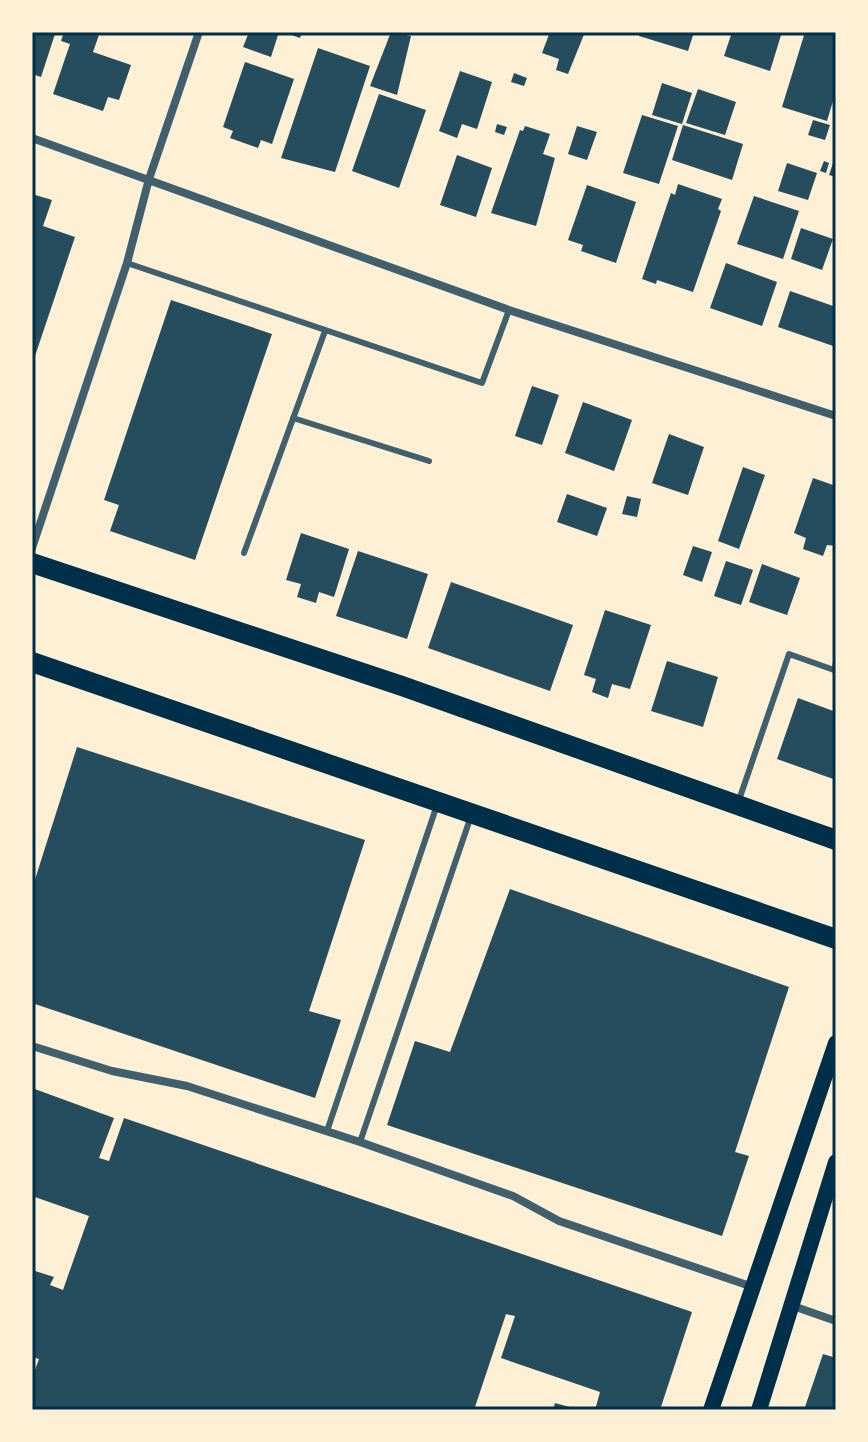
<svg xmlns="http://www.w3.org/2000/svg" width="868" height="1442" viewBox="0 0 868 1442" font-family="'Varela Round',sans-serif">
  <style>
    .building { fill: #264d5e }
    .lines { fill: none; stroke-linecap: round; stroke-linejoin: round }
    .service { stroke: #3f606c; stroke-width: 6 }
    .minor { stroke: #3f606c; stroke-width: 8 }
    .secondary { stroke: #003049; stroke-width: 16 }
    .primary { stroke: #003049; stroke-width: 20 }
    .neatline { fill: none; stroke: #003049; stroke-width: 3 }
  </style>
  <rect width="100%" height="100%" fill="#fdf0d5"/>
  <!-- building -->
  <path class="building" d="M33 32 55 34 41 77 32 74Z
    M64 32H100L93 52 131 65 119 100 108 97 103 111 53 94 70 44 61 41Z
    M249 32H279L271 57 243 47Z
    M283 32H302L300 38Z
    M391 32 411 36 397 95 370 86Z
    M550 32H585L568 74 556 70 559 59 542 53Z
    M640 32H694L688 51 639 36Z
    M732 32H782L770 71 724 56Z
    M805 32H836V91L827 121 782 107Z
    M318 48 370 66 335 172 281 158Z
    M245 62 294 79 272 144 261 140 258 148 230 138 233 131 223 127Z
    M460 71 492 82 477 129 462 124 457 138 439 131Z
    M514 73 527 78 524 86 511 82Z
    M662 83 692 93 682 124 652 115Z
    M698 89 736 102 725 135 686 123Z
    M379 94 426 110 399 188 352 171Z
    M642 115 678 126 659 184 623 173Z
    M813 120 830 125 825 140 808 135Z
    M497 124 507 127 504 135 495 132Z
    M683 125 743 144 732 180 672 160Z
    M525 126 550 134 543 154 555 158 536 226 491 213 520 130 523 131Z
    M577 126 597 132 587 160 568 154Z
    M457 155 492 168 476 217 440 205Z
    M835 157H836V177L829 175Z
    M824 161 829 163 826 173 820 171Z
    M787 163 817 173 808 200 778 191Z
    M678 184 722 199 718 209 721 211 693 292 657 280 656 284 642 279 671 193 675 195Z
    M587 185 636 202 616 263 581 251 583 245 568 240Z
    M32 194 52 200 43 226 75 237 33 362Z
    M754 196 799 211 783 259 737 244Z
    M801 228 833 239 822 270 791 259Z
    M726 263 777 282 762 326 710 308Z
    M790 291 836 307V347L778 327Z
    M171 300 272 334 195 560 110 531 119 505 104 500Z
    M532 386 559 395 542 445 515 436Z
    M583 402 632 420 614 471 565 453Z
    M669 434 704 447 688 495 652 483Z
    M743 467 765 475 739 549 718 541Z
    M813 478 836 486V546L827 545 823 556 803 549 806 538 794 533Z
    M567 494 607 508 597 536 557 522Z
    M627 496 641 499 637 517 622 514Z
    M301 533 349 549 334 597 319 592 316 603 297 597 301 584 286 580Z
    M693 546 712 552 702 582 683 575Z
    M358 551 428 574 407 639 336 616Z
    M726 561 753 570 741 605 714 596Z
    M762 564 800 578 787 615 749 602Z
    M451 582 573 625 550 691 428 648Z
    M605 610 651 625 630 689 612 684 608 698 592 692 596 679 584 675Z
    M667 661 718 677 703 727 651 711Z
    M798 698 836 712V780L777 759Z
    M77 747 365 840 309 1011 341 1020 315 1098 32 1003V889Z
    M510 889 789 987 735 1152 749 1156 722 1236 387 1125 415 1041 450 1052Z
    M32 1088 114 1118 99 1158 109 1161 124 1118 692 1312 660 1410H595L600 1392 501 1358 515 1316 506 1314 474 1410H32V1378L39 1359 32 1357V1270L54 1277 50 1285 63 1290 89 1216 32 1196Z
    M823 1354 836 1358V1410H804Z
    M555 1403 577 1409 576 1410H553Z"/>
  <g class="lines">
    <!-- service -->
    <path class="service" d="M127 263 482 383 509 310
      M293 418 429 461
      M244 553 325 331
      M739 800 789 654 834 670 836 663
      M327 1131 437 805
      M360 1142 471 816"/>
    <!-- minor -->
    <path class="minor" d="M32 138 509 310 836 416
      M32 548 127 263 149 179 199 32
      M32 1046 112 1071 187 1086 360 1142 513 1196 559 1221 753 1287
      M793 1306 836 1321"/>
    <!-- secondary -->
    <path class="secondary" d="M711 1410 836 1043
      M759 1410 836 1162"/>
    <!-- primary -->
    <path class="primary" d="M32 563 402 686 836 840
      M32 662 836 939"/>
  </g>
  <!-- border -->
  <rect width="868" height="1442" fill="none" stroke="#fdf0d5" stroke-width="68"/>
  <rect x="34" y="34" width="800" height="1374" class="neatline"/>
</svg>
